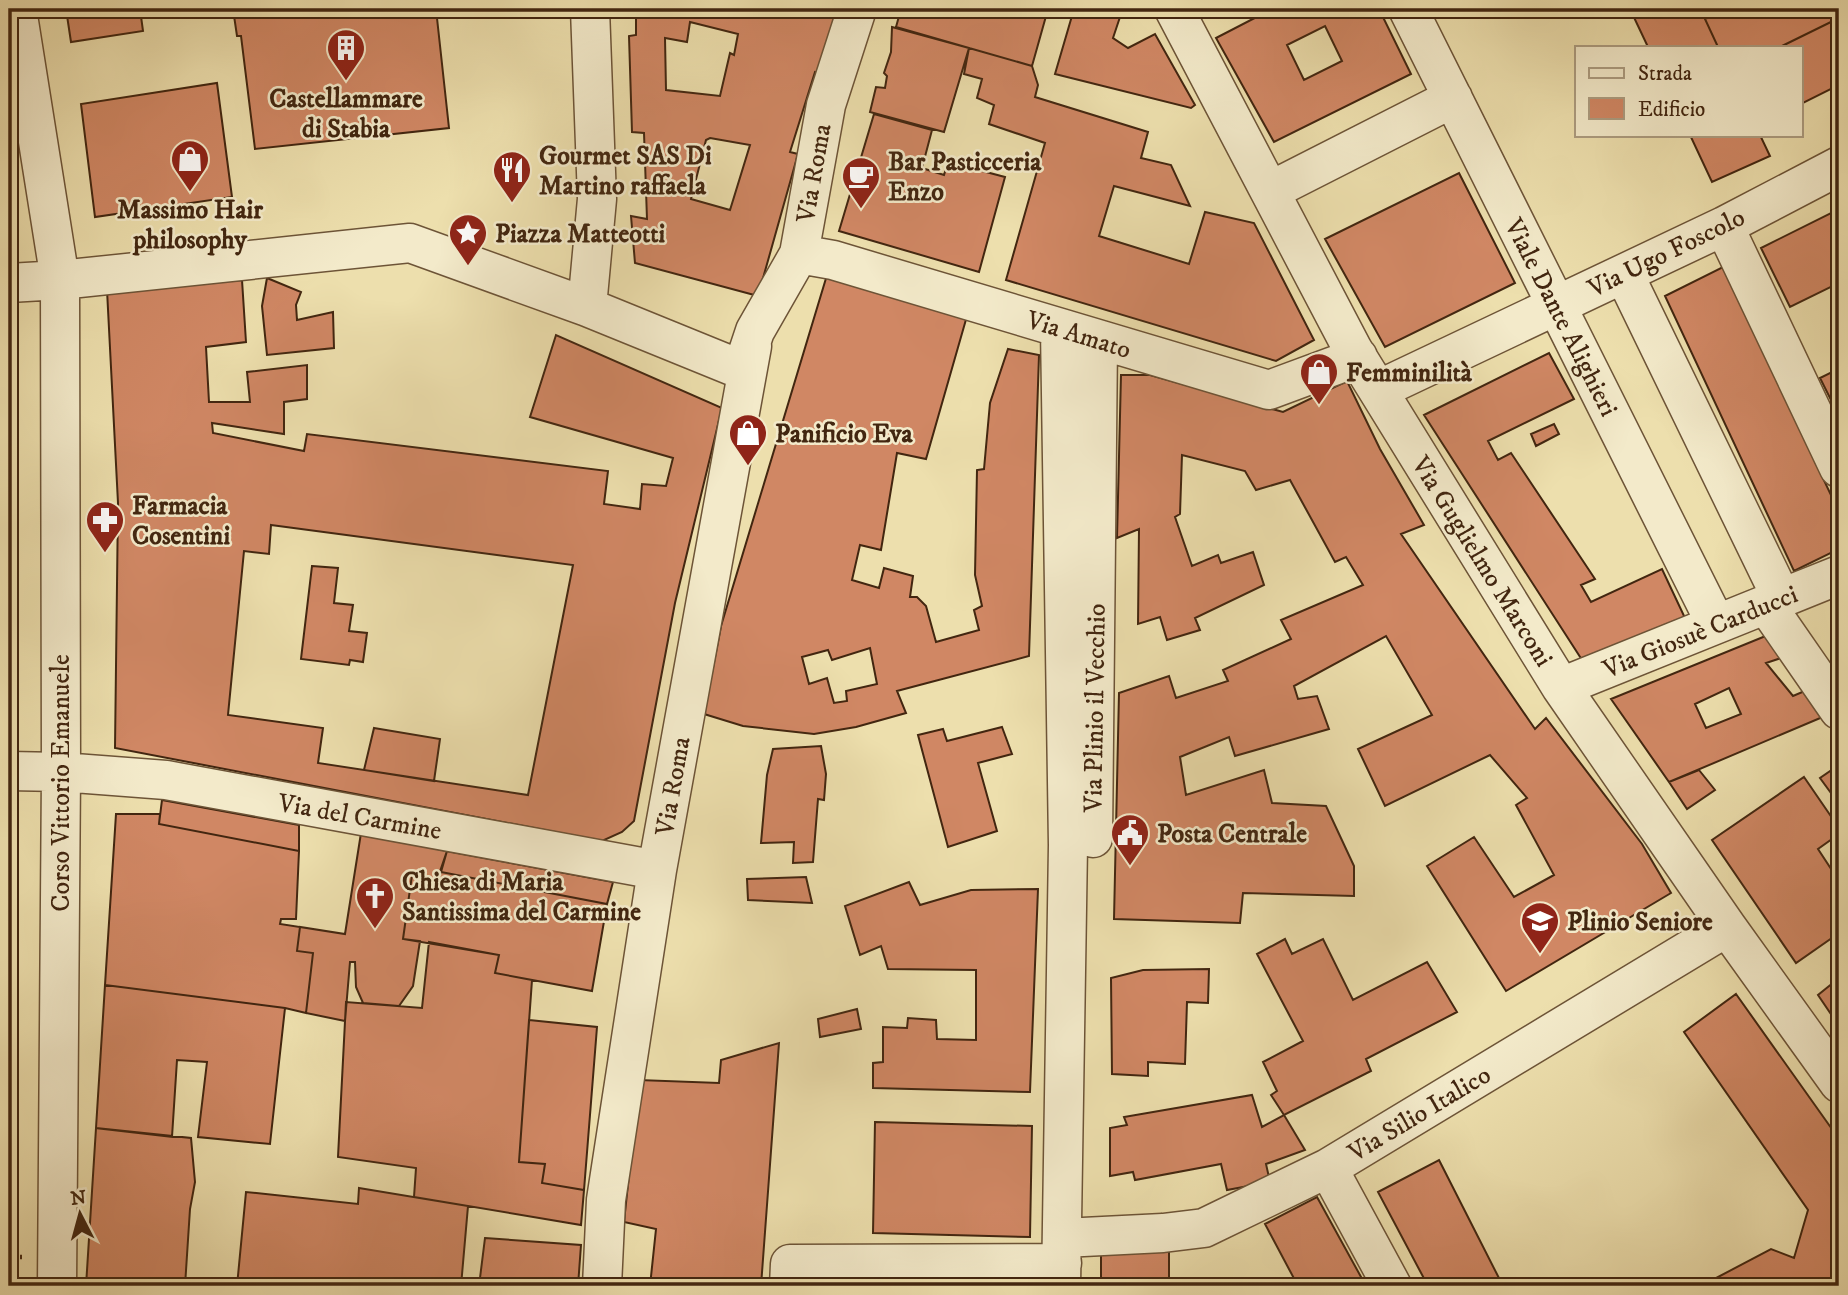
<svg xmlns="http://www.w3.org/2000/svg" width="1848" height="1295" viewBox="0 0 1848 1295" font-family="'IM FELL DW Pica',serif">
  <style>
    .building { fill: #d08764; stroke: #422610; stroke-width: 2; fill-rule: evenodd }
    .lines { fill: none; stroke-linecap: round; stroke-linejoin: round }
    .minor-casing { stroke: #6d5437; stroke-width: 41 }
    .path { stroke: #422610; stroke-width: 4.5; stroke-dasharray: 2 3.5; stroke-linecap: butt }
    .minor { stroke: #f3eaca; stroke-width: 38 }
    .labels { text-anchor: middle; stroke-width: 5; stroke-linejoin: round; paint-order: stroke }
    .poi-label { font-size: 26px; font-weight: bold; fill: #422610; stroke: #f3eaca; text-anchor: start }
    .street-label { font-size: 26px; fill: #422610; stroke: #f3eaca }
  </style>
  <rect width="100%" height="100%" fill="#eddfad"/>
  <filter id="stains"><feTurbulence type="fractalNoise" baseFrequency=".00286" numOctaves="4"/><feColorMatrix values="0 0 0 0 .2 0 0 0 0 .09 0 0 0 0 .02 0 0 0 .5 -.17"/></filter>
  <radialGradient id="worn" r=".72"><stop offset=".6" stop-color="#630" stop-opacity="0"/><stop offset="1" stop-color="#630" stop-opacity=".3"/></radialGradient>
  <!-- building -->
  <path class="building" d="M66 9H140L143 31 71 42Z
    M233 9H436L449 128 255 149 241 36H237Z
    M636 9H843L824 75 815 72 790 152 798 154 758 296 635 263 631 216 647 219 644 133 632 132 629 36 636 35ZM690 22 738 34 734 55 730 53 720 96 666 90 665 38 687 42ZM710 138 750 145 730 210 691 199 706 140Z
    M901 9H1048L1032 66 896 27Z
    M1074 9H1103L1121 14 1113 38 1128 48 1155 34 1195 105 1191 108 1055 74Z
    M1272 9H1379L1411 74 1274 142 1216 38ZM1325 26 1342 61 1304 80 1287 45Z
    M1630 9H1727L1705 19 1718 47H1648Z
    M1727 9H1839V18L1780 47H1718L1705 19Z
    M1839 18V85L1801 104V47H1780Z
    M892 27 969 48 944 132 870 112 876 87 885 88 887 76 884 73 891 52Z
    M969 48 1032 66 1038 85 1035 97 1148 132 1141 158 1171 165 1190 206 1114 186 1099 236 1189 264 1205 212 1254 223 1314 340 1276 361 1006 280 1045 143 989 124 994 105 977 98 982 79 964 74Z
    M217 83 232 197 95 217 81 104Z
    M874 114 932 130 922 168 944 175 948 162 1005 177 979 272 839 231Z
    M1690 135H1760L1770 156 1712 182Z
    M1459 173 1515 283 1385 347 1325 239Z
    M1839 209V283L1790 307 1761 248Z
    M1723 267 1839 512V549L1794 571 1665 296Z
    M827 275 967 316 926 459 897 453 881 550 860 545 852 580 879 588 884 568 913 576 910 597H917L926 606 936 642 979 630 974 610 982 606 975 575 977 470 984 469 990 403 1008 349 1039 355 1029 656 897 691 906 713 856 727 814 734 743 726 704 714 721 626ZM870 648 877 684 846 691 847 701 834 703 827 678 809 684 802 657 828 650 832 660Z
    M267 278 301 292 296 305 297 320 333 312 334 348 267 355 262 306Z
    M242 280 246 342 206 347 209 402H250L247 372 307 365V399L284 402V434L212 423 213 433 304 451 307 434 608 471 604 504 640 509 642 484 666 486 673 458 530 417 556 335 722 408 675 603 634 821 622 832 602 841 115 748 118 503 107 290ZM271 525 573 565 528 795 318 763 323 728 228 715 244 551 269 554Z
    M1549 353 1574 399 1488 441 1498 460 1511 453 1595 579 1581 585 1591 602 1662 569 1685 618 1584 663 1424 415Z
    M1832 372 1839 388V399L1832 402 1820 378Z
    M1121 375H1150L1283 412 1347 381 1380 449 1424 525 1401 534 1535 729 1546 718 1642 844 1671 893 1506 991 1427 866 1474 837 1514 897 1554 875 1516 805 1527 798 1490 755 1385 806 1358 749 1432 715 1386 636 1294 686 1298 699 1317 696 1329 729 1235 756 1229 737 1180 757 1186 795 1264 770 1272 803 1326 806 1354 866V896L1243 893 1240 923 1114 919 1119 693 1169 676 1176 698 1228 681 1223 670 1291 639 1281 620 1363 585 1346 557 1335 562 1290 480 1256 490 1245 471 1182 455 1180 514 1175 517 1192 566 1218 555 1221 563 1253 552 1264 585 1195 618 1200 630 1167 640 1160 617 1138 624 1139 529 1117 538Z
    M1554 424 1559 434 1536 446 1531 434Z
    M312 566 338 568 334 603 353 605 349 631 367 633 363 662 350 660 349 665 301 659Z
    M9 581 16 728H9Z
    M1768 635 1784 657 1766 663 1793 696 1807 690 1825 716 1669 782 1611 699ZM1729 688 1741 714 1706 728 1695 704Z
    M1002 727 1012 754 978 763 997 831 948 847 918 735 943 729 947 741Z
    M374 728 440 739 434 781 364 770Z
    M821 746 826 774 824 800 818 799 813 862 793 863 794 842 761 843 767 775 773 749Z
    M1839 765V804L1820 778Z
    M1699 770 1715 790 1687 809 1669 782Z
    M1804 777 1839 828V834L1818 849 1839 881V933L1796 963 1712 840Z
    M9 794H13L9 930Z
    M162 800 299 825V851L159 824Z
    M116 814H160L159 824 299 851 296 919H281L280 924 300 927 297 951 313 953 306 1013 285 1008 105 985Z
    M361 833 447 851 436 883 412 875 403 939 420 941 413 986 399 1006 363 1003 356 987 355 962H350L345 1021 306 1013 313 953 297 951 300 927 345 934Z
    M447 851 613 882 607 904 441 872Z
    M441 872 607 904 592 991 495 973 499 955 403 939 412 875 436 883Z
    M806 877 812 903 748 900 747 879Z
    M909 882 920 905 971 890 1038 889 1030 1092 873 1088V1063L883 1062V1027L907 1028 908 1018 936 1020 937 1039 976 1040V970L888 969 881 946 860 955 845 906Z
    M1285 939 1292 954 1323 939 1353 1000 1427 962 1457 1012 1366 1059 1371 1071 1284 1115 1271 1095 1277 1091 1263 1062 1303 1041 1257 954Z
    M429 942 499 955 495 973 532 980 519 1162 545 1164 542 1183 584 1190 581 1225 414 1197 416 1168 338 1157 346 1002 422 1008Z
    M1209 969 1208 1003 1187 1002 1185 1064 1148 1062V1076L1112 1074 1111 978 1143 970Z
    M1839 978V1026L1818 995Z
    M105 985 285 1008 270 1144 198 1137 207 1062 177 1060 172 1137 96 1128Z
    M1736 994 1839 1139V1286H1701L1771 1249 1794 1258 1808 1210 1684 1032Z
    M857 1009 861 1029 820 1037 818 1019Z
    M529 1020 597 1027 584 1190 542 1183 545 1164 519 1162Z
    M779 1043 761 1286H650L656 1229 624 1222 639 1080 719 1083 721 1060Z
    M1252 1095 1262 1127 1284 1115 1305 1150 1266 1164 1270 1182 1227 1190 1221 1164 1135 1180 1133 1172 1110 1176V1128L1127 1125 1124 1117Z
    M875 1122 1032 1126 1030 1237 873 1233Z
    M96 1128 191 1138 195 1182 190 1209 185 1286H86Z
    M1439 1160 1503 1286H1428L1378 1192Z
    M359 1188 468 1206 461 1286H237L246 1192 358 1204Z
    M1317 1197 1366 1286H1298L1265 1224Z
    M485 1238 581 1245 578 1286H479Z
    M1101 1250 1169 1252V1286H1101Z
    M847 1273 918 1276V1286H846Z
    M945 1279 1031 1284V1286H945Z"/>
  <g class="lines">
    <defs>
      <path id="minor" d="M17 9 60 280 61 772 57 1286
        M1174 9 1353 350 1561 687 1727 927 1839 1083
        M1408 9 1716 624
        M1270 191 1453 98
        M1724 226 1839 468
        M799 254 833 260 1269 390 1358 357
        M1624 274 1782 599
        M9 283 60 280 410 243 587 307 742 370 755 331 799 254 826 105 857 9
        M587 307 597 199 590 9
        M1060 329 1068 845 1061 1286
        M1378 390 1724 226 1839 166
        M1767 606 1839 710
        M1561 687 1839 575
        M9 771 61 772 166 780 657 870
        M1093 838 1098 340
        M1328 1168 1392 1286
        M1063 1238 1163 1233 1204 1228 1328 1168 1727 927
        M602 1286 606 1200 657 870 752 346
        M789 1286 790 1264 1062 1263"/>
    </defs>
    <!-- minor casing -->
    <use href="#minor" class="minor-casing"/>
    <!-- path -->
    <path class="path" d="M9 1257H22"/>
    <!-- minor -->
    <use href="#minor" class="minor"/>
  </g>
  <!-- icons -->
  <defs>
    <symbol id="building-pin" viewBox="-11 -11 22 30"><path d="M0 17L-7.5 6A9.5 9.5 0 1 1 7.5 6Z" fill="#8f2418" stroke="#f3eaca"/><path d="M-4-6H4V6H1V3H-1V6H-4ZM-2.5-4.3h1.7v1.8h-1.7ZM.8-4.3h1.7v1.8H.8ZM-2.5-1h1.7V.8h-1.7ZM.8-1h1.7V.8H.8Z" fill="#fff"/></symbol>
    <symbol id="shop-pin" viewBox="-11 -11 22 30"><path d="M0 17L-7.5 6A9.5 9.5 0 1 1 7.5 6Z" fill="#8f2418" stroke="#f3eaca"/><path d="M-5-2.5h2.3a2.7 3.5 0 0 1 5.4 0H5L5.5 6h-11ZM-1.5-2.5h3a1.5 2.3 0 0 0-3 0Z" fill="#fff"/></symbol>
    <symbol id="restaurant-pin" viewBox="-11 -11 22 30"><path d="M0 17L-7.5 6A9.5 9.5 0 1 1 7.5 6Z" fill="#8f2418" stroke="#f3eaca"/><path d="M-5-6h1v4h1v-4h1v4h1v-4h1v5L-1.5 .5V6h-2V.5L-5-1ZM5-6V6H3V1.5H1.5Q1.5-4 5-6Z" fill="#fff"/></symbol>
    <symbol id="cafe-pin" viewBox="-11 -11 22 30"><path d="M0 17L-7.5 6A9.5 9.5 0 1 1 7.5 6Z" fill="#8f2418" stroke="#f3eaca"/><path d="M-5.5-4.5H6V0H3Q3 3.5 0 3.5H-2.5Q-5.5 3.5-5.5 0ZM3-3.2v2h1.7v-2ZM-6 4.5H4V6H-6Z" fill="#fff"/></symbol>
    <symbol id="sight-pin" viewBox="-11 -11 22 30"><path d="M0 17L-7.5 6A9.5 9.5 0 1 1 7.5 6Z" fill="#8f2418" stroke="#f3eaca"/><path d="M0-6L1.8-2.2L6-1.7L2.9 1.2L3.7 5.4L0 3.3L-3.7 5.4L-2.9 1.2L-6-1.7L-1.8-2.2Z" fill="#fff"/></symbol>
    <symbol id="pharmacy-pin" viewBox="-11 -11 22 30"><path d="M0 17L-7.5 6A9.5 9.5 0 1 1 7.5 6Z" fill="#8f2418" stroke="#f3eaca"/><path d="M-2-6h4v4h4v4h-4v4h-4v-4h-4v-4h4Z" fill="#fff"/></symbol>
    <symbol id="civic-pin" viewBox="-11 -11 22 30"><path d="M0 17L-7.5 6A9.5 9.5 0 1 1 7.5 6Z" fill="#8f2418" stroke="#f3eaca"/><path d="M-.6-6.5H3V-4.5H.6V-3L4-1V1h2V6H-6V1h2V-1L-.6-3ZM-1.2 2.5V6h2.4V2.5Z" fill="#fff"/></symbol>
    <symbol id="church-pin" viewBox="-11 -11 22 30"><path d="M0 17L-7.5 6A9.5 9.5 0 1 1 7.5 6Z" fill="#8f2418" stroke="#f3eaca"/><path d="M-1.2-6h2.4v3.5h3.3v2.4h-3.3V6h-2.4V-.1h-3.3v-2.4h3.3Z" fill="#fff"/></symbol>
    <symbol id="school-pin" viewBox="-11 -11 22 30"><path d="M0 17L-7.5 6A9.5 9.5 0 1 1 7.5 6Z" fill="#8f2418" stroke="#f3eaca"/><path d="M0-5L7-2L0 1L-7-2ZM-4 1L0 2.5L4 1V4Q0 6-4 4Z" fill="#fff"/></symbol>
  </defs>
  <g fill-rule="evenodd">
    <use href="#building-pin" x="324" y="26" width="44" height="60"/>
    <use href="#shop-pin" x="168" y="137" width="44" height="60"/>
    <use href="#restaurant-pin" x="490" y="148" width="44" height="60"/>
    <use href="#cafe-pin" x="839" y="154" width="44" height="60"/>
    <use href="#sight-pin" x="446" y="211" width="44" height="60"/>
    <use href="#shop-pin" x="1297" y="350" width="44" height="60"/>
    <use href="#shop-pin" x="726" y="411" width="44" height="60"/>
    <use href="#pharmacy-pin" x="83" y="498" width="44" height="60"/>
    <use href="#civic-pin" x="1108" y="811" width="44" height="60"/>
    <use href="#church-pin" x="353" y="874" width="44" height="60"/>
    <use href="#school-pin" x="1518" y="899" width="44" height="60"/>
  </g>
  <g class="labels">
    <!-- poi labels -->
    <g class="poi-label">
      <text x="346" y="107" text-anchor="middle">Castellammare<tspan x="346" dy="30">di Stabia</tspan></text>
      <text x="539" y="164">Gourmet SAS Di<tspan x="539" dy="30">Martino raffaela</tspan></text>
      <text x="888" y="170">Bar Pasticceria<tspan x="888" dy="30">Enzo</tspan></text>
      <text x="190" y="218" text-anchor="middle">Massimo Hair<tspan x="190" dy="30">philosophy</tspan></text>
      <text x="495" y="242">Piazza Matteotti</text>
      <text x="1346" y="381">Femminilità</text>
      <text x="775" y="442">Panificio Eva</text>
      <text x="132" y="514">Farmacia<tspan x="132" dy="30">Cosentini</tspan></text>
      <text x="1157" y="842">Posta Centrale</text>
      <text x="402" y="890">Chiesa di Maria<tspan x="402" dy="30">Santissima del Carmine</tspan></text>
      <text x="1567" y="930">Plinio Seniore</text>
    </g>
    <!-- street labels -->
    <g class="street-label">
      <text transform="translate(813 173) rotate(-80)" y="9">Via Roma</text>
      <text transform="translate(1666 252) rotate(-26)" y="9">Via Ugo Foscolo</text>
      <text transform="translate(1562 317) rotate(63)" y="9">Viale Dante Alighieri</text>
      <text transform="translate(1079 334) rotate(17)" y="9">Via Amato</text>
      <text transform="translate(1483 561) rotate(58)" y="9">Via Guglielmo Marconi</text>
      <text transform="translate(1700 631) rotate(-22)" y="9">Via Giosuè Carducci</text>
      <text transform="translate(1094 708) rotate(-89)" y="9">Via Plinio il Vecchio</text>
      <text transform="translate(60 783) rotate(-90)" y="9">Corso Vittorio Emanuele</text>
      <text transform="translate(672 786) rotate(-80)" y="9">Via Roma</text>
      <text transform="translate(360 816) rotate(10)" y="9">Via del Carmine</text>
      <text transform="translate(1419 1113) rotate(-31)" y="9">Via Silio Italico</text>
    </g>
  </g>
  <!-- margin -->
  <rect width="1848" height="1295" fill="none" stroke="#eddfad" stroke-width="35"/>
  <rect x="10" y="10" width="1827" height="1274" fill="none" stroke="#422610" stroke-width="3.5"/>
  <rect x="18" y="18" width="1813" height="1260" fill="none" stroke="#422610" stroke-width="2"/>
  <!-- legend -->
  <rect x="1575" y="46" width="228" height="91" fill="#f3eaca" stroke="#ac9c80" stroke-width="2"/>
  <rect x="1589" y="68" width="35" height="10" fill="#f3eaca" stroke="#ac9c80" stroke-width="2"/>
  <text x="1638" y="80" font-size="21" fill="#422610">Strada</text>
  <rect x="1589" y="98" width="35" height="21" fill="#d08764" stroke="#ac9c80" stroke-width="2"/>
  <text x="1638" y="116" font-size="21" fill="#422610">Edificio</text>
  <!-- north arrow -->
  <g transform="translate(80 1214) rotate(354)" stroke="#f3eaca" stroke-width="5" paint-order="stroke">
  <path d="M0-5L12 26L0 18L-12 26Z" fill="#422610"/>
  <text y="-10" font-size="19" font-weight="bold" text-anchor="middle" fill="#422610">N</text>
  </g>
  <rect width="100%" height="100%" filter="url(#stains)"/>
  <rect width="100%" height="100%" fill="url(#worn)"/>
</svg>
